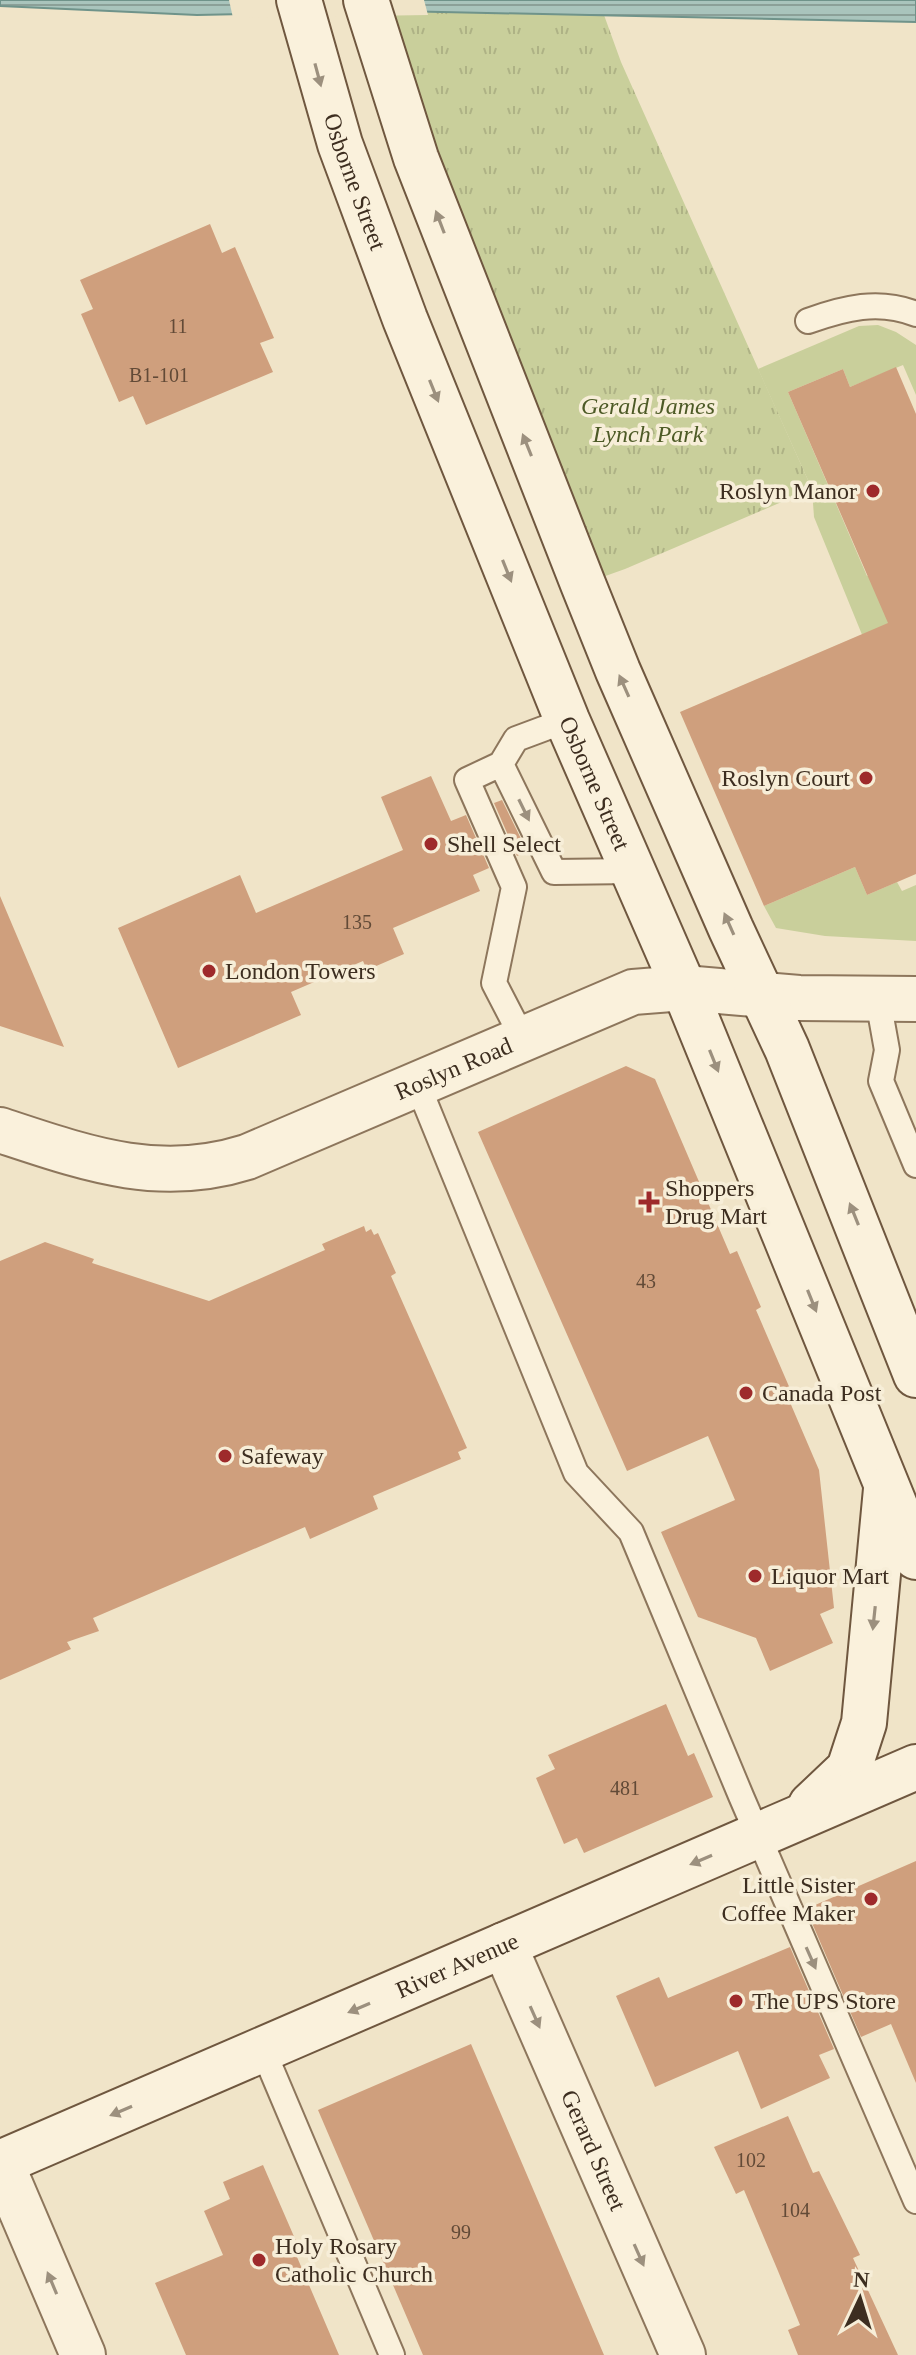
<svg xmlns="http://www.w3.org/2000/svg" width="916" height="2355" viewBox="0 0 916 2355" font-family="Georgia,serif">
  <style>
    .grass { fill: #c9cf9b }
    .park { fill: url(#park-tufts) }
    .water { fill: url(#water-rules); stroke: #6f938a; stroke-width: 2 }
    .pier { fill: #f0e4c8 }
    .building { fill: #cf9f7d }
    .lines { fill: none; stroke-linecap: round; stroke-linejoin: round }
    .lane-casing { stroke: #8d765c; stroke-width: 28 }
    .street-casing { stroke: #8d765c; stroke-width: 48 }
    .secondary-casing { stroke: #6f573f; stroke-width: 48 }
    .lane { stroke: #faf1dc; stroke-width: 24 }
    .street { stroke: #faf1dc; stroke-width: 44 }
    .secondary { stroke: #faf1dc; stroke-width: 44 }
    .oneway { fill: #9c907e }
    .poi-dot { fill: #9e2a2b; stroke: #f7eed8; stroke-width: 3 }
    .labels { text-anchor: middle; stroke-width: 7; stroke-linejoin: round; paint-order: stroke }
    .number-label { font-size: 20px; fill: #624a37 }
    .street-label { font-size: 24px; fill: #3d2e20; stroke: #f7eed8 }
    .park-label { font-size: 24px; font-style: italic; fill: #4d5a26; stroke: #f7eed8 }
    .poi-label { font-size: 24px; fill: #3d2e20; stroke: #f7eed8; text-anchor: start }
  </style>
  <defs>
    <pattern id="park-tufts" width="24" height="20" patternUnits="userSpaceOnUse" patternTransform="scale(2)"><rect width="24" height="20" fill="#c9cf9b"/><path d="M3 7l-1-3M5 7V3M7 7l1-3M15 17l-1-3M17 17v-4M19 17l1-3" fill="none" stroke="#aeb285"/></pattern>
    <pattern id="water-rules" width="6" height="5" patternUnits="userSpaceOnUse" patternTransform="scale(2)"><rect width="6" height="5" fill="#a9c4bc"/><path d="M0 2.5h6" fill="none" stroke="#8ba098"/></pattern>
  </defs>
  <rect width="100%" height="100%" fill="#f0e4c8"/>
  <!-- grass -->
  <path class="grass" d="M878 325 896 332 916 345V395L903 365 850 387 843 369 788 392 867 576 884 569 916 767 814 517 812 489 758 369 859 326Z
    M855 867 867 895 897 882 902 891 916 885V941L825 936 776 928 764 906Z"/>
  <!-- park -->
  <path class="park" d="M396 11 604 15 621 62 812 489 625 569 583 584 370 16Z"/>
  <!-- water -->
  <path class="water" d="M0 0H916V22L396 11 197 15 0 6Z"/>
  <!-- pier -->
  <path class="pier" d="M229 0H424L428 15 233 18Z"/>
  <!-- building -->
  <path class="building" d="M210 224 222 253 235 247 274 338 260 343 273 372 146 425 133 396 119 402 81 314 93 309 80 280Z
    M896 367 916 414V874L867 895 855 867 764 906 680 712 888 623 788 392 843 369 850 387Z
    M431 776 451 821 466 815 489 868 473 875 480 891 393 928 404 954 367 970 363 961 291 992 301 1015 178 1068 118 928 240 875 256 913 403 850 381 797Z
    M502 800 527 851 517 856 494 803Z
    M0 896 64 1047 0 1026Z
    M626 1066 655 1079 730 1254 737 1251 761 1307 756 1310 794 1398 789 1400 819 1470 834 1608 820 1614 833 1643 770 1671 756 1638 698 1617 661 1532 735 1500 708 1436 627 1471 478 1132Z
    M364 1226 366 1232 371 1229 374 1235 378 1233 396 1273 391 1276 467 1448 458 1452 461 1459 373 1496 378 1509 310 1539 305 1527 93 1618 99 1631 67 1642 71 1649 0 1680V1261L45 1242 94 1259 92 1263 209 1301 325 1250 322 1244Z
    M666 1704 688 1756 694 1753 713 1797 584 1853 577 1838 564 1844 536 1778 555 1769 548 1755Z
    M916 1861V2083L891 2024 861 2037 806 1909Z
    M790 1947 834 2049 819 2055 830 2078 761 2109 738 2051 655 2087 616 1996 659 1977 668 1998Z
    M471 2044 604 2355H423L318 2110Z
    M788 2116 813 2173 819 2171 860 2255 853 2258 898 2355H798L788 2330 800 2325 778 2271 744 2190 736 2194 714 2147Z
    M263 2165 302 2255 297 2257 339 2355H186L155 2283 223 2255 204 2211 230 2199 223 2182Z"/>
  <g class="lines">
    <defs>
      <path id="lane" d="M808 321C844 308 879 299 916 314
        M567 720 516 739 501 764 554 872 633 871
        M501 764 467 780 514 887 494 983 523 1039
        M878 1000 887 1050 881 1081 916 1165
        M417 1083 576 1473 631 1532 741 1796 916 2201
        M263 2050 392 2355"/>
      <g id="street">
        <path id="s1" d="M0 1130C85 1158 158 1185 247 1157L633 992 684 988 799 998 916 999"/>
        <path id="s2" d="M504 1945 683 2355"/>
        <path d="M1 2163 83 2355"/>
      </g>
      <g id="secondary">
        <path id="s3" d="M299 0 340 144 405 319 567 720 684 988 916 1557"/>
        <path d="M366 0 416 158 583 584 618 671 731 929 787 1049 916 1375"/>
        <path d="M811 1805 849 1769 864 1723 886 1489"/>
        <path id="s4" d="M0 2163 916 1767"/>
      </g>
    </defs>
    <!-- lane casing -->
    <use href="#lane" class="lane-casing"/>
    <!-- street casing -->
    <use href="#street" class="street-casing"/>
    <!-- secondary casing -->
    <use href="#secondary" class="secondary-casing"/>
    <!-- lane -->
    <use href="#lane" class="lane"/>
    <!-- street -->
    <use href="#street" class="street"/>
    <!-- secondary -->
    <use href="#secondary" class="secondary"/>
  </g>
  <!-- one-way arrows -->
  <defs><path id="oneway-solid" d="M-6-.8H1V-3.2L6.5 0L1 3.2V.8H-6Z" transform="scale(2)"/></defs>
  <g class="oneway">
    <use href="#oneway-solid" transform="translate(318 75) rotate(75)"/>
    <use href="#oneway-solid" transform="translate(440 222) rotate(-111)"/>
    <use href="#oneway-solid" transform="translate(434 391) rotate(68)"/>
    <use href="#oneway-solid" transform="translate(527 445) rotate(-112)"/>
    <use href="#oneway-solid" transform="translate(507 571) rotate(68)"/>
    <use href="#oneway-solid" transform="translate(624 686) rotate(-114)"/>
    <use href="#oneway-solid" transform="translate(524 810) rotate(64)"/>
    <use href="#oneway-solid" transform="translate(729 924) rotate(-114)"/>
    <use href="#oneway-solid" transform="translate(714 1061) rotate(68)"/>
    <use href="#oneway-solid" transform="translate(854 1214) rotate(-112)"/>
    <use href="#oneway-solid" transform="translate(812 1301) rotate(68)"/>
    <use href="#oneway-solid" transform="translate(874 1618) rotate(96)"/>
    <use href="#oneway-solid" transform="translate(701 1860) rotate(157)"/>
    <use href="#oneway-solid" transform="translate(811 1958) rotate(66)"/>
    <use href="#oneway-solid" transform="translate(359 2008) rotate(157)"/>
    <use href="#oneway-solid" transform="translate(535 2017) rotate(66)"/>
    <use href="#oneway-solid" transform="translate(121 2111) rotate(157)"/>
    <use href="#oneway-solid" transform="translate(639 2255) rotate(66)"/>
    <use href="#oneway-solid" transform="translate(52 2283) rotate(-113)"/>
  </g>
  <!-- markers -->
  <g class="poi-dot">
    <circle cx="873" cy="491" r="8"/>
    <circle cx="866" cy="778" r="8"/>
    <circle cx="431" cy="844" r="8"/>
    <circle cx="209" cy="971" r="8"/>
    <path d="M645 1190h8v8h8v8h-8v8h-8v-8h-8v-8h8z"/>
    <circle cx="746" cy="1393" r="8"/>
    <circle cx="225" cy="1456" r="8"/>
    <circle cx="755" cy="1576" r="8"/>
    <circle cx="871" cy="1899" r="8"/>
    <circle cx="736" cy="2001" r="8"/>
    <circle cx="259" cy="2260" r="8"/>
  </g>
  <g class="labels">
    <!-- number labels -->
    <g class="number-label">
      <text x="178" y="333">11</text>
      <text x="159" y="382">B1-101</text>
      <text x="357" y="929">135</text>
      <text x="646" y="1288">43</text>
      <text x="625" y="1795">481</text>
      <text x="751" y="2167">102</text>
      <text x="795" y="2217">104</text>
      <text x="461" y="2239">99</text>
    </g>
    <!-- street labels -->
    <g class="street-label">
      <text dy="8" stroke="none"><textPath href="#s3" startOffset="190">Osborne Street</textPath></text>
      <text dy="8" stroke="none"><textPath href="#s3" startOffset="838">Osborne Street</textPath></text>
      <text dy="8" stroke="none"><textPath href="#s1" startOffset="478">Roslyn Road</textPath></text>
      <text dy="8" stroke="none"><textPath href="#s4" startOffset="498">River Avenue</textPath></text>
      <text dy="8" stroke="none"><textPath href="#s2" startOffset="224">Gerard Street</textPath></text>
    </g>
    <!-- park labels -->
    <g class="park-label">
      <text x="648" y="414">Gerald James<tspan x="648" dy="28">Lynch Park</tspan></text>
    </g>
    <!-- poi labels -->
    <g class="poi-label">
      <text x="857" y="499" text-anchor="end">Roslyn Manor</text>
      <text x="850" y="786" text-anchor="end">Roslyn Court</text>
      <text x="447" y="852">Shell Select</text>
      <text x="225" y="979">London Towers</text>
      <text x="665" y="1196">Shoppers<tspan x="665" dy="28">Drug Mart</tspan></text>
      <text x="762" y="1401">Canada Post</text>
      <text x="241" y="1464">Safeway</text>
      <text x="771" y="1584">Liquor Mart</text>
      <text x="855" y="1893" text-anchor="end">Little Sister<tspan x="855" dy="28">Coffee Maker</tspan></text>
      <text x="752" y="2009">The UPS Store</text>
      <text x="275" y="2254">Holy Rosary<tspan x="275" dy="28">Catholic Church</tspan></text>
    </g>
  </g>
  <!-- north arrow -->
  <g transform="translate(860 2299) rotate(4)" stroke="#f7eed8" stroke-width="6" paint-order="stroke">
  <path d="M0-6L14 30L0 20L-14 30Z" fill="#3d2e20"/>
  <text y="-12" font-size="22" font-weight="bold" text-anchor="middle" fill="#3d2e20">N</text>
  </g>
</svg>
